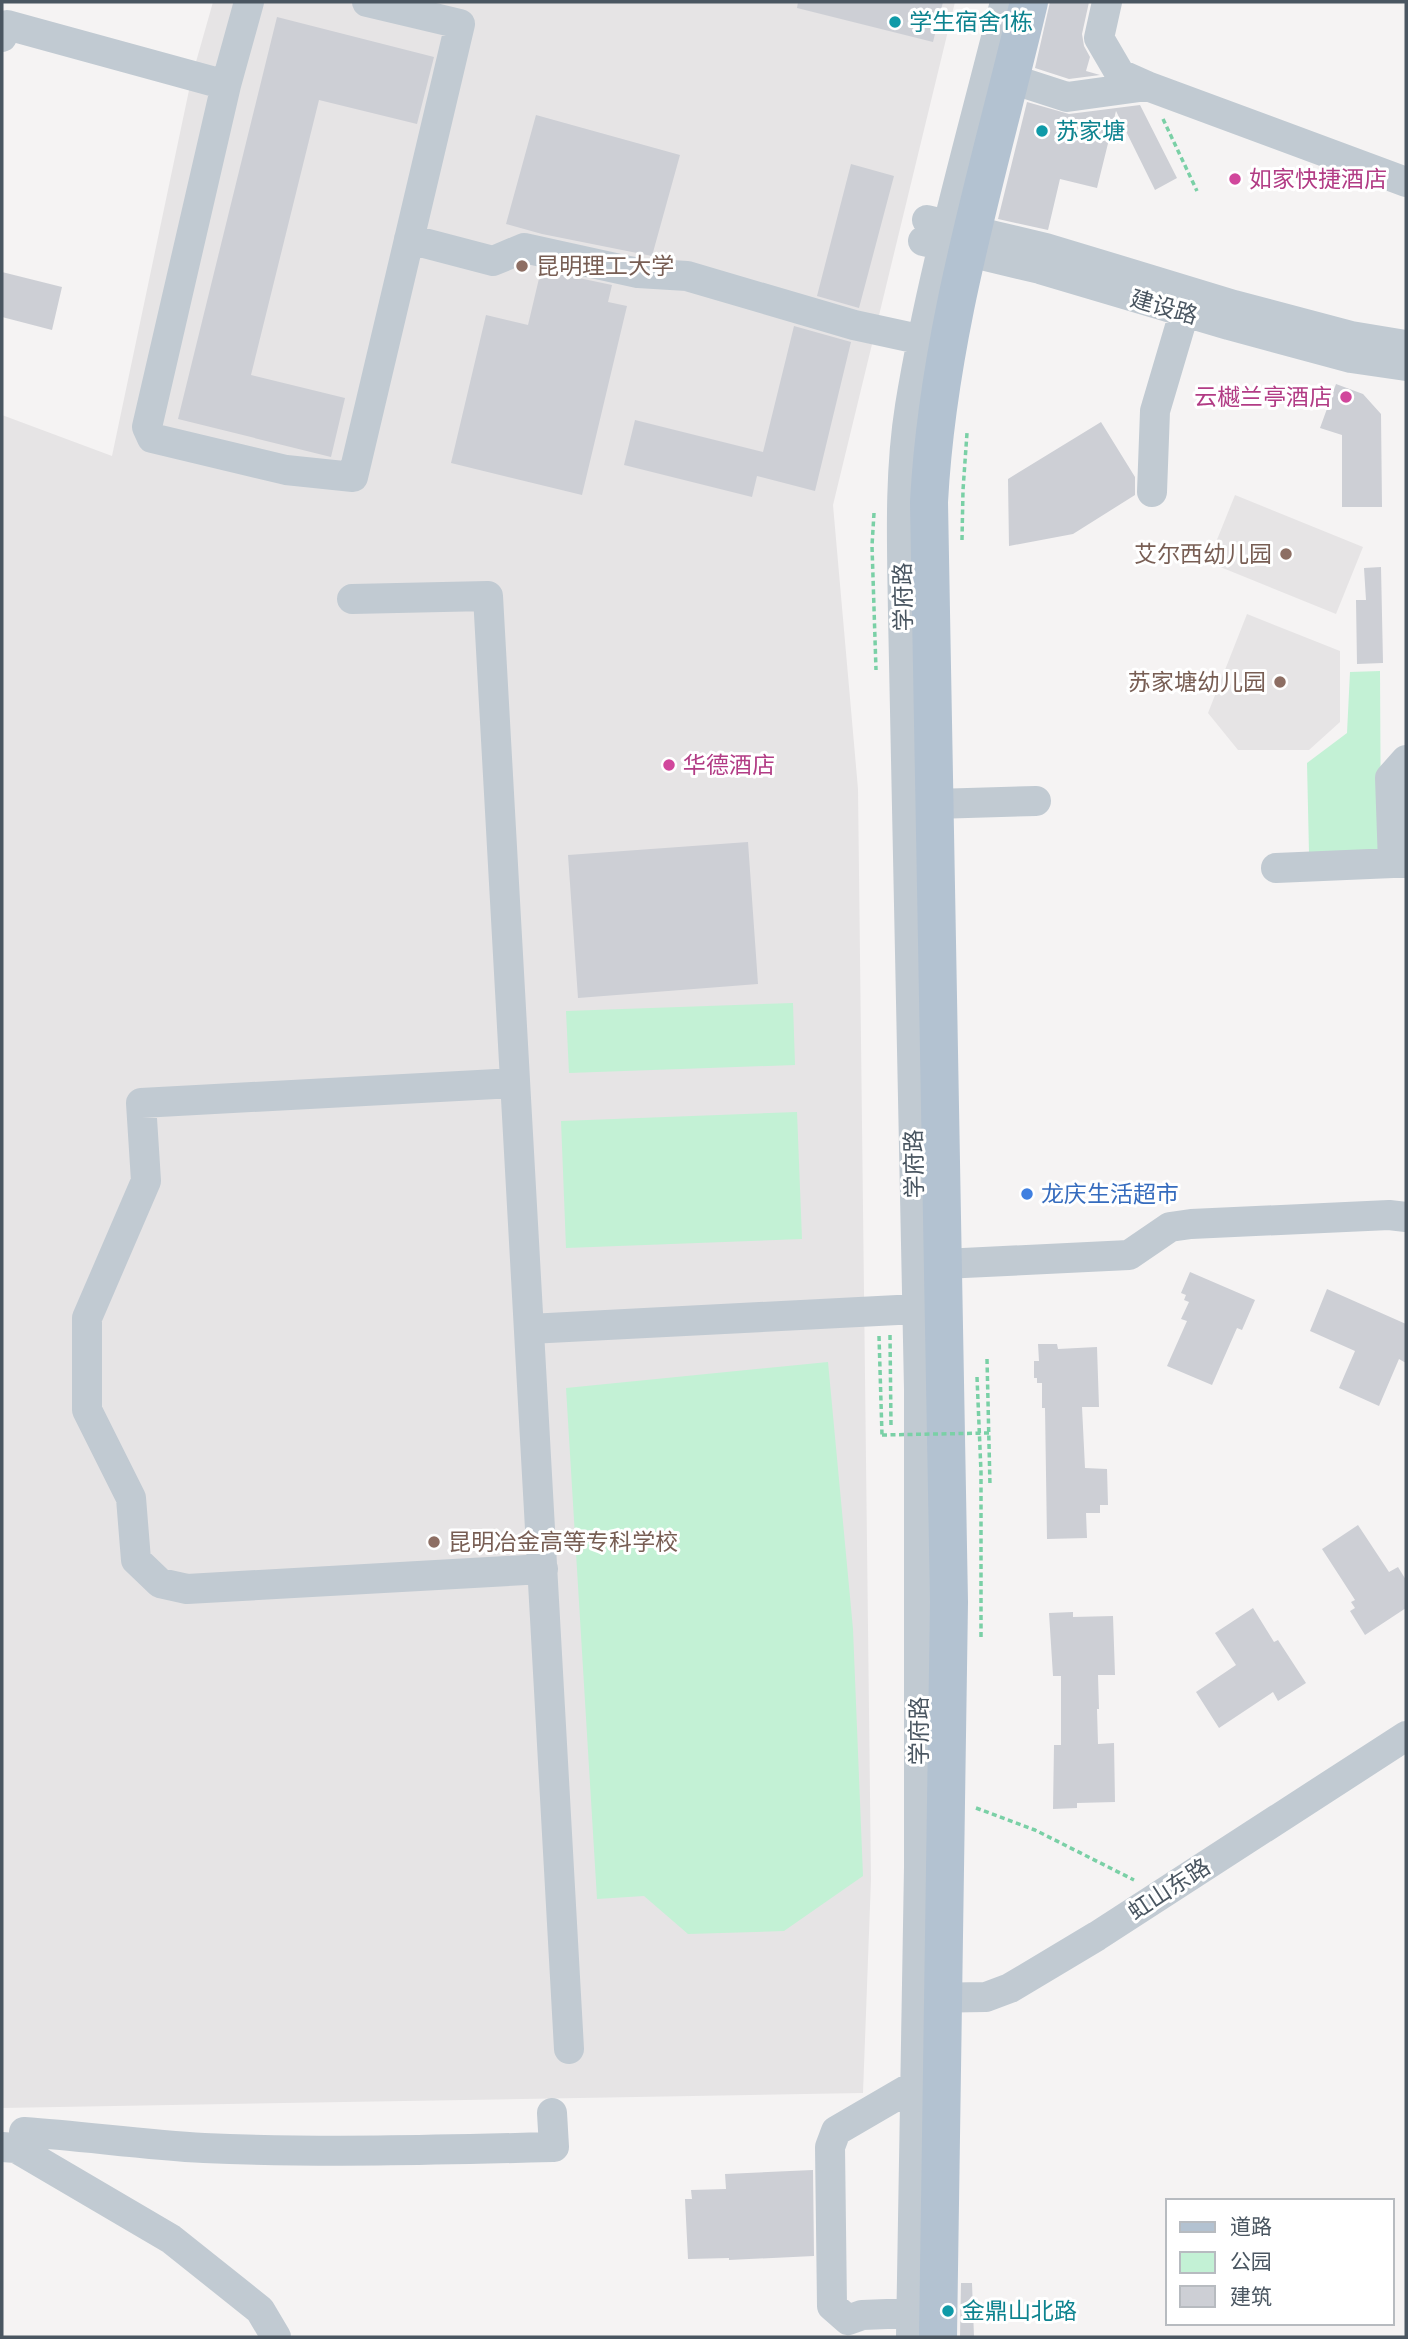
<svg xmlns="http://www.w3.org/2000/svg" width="1408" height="2339" viewBox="0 0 1408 2339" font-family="'Work Sans','Noto Sans SC',sans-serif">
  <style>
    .education { fill: #e6e4e5 }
    .green { fill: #c3f1d5 }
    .building { fill: #cdcfd5 }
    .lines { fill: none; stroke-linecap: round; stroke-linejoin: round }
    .path { stroke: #7ad0a6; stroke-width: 3.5; stroke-dasharray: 5 3.5; stroke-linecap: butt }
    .minor { stroke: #c1cad2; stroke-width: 30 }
    .major { stroke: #b3c2d1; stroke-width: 38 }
    .path-bridge { stroke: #7ad0a6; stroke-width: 3.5; stroke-dasharray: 5 3.5; stroke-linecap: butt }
    .culture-dot { fill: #0f9aa8; stroke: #fff; stroke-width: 2.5 }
    .hotel-dot { fill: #d1479c; stroke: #fff; stroke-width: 2.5 }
    .education-dot { fill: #8d6e63; stroke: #fff; stroke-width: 2.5 }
    .shop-dot { fill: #3f7fe0; stroke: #fff; stroke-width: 2.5 }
    .labels { text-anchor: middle; stroke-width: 6; stroke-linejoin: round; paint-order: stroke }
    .culture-label { font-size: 23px; fill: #0d838f; stroke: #fff; text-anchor: start }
    .hotel-label { font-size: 23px; fill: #b23c85; stroke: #fff; text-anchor: start }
    .education-label { font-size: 23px; fill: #785e54; stroke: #fff; text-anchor: start }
    .street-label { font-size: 23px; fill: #4a5661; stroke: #fff }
    .shop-label { font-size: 23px; fill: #366cbe; stroke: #fff; text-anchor: start }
  </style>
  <rect width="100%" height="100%" fill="#f5f3f3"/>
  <!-- education -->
  <path class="education" d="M213 2H955L833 505 858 789 871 1879 863 2093 2 2108V415L112 456 192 76Z
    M1235 495 1363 547 1336 614 1208 562Z
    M1247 614 1340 651V722L1309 750H1238L1208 713Z"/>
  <!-- green -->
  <path class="green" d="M1380 671 1381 851 1309 853 1307 763 1347 733 1350 672Z
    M793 1003 795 1065 569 1073 566 1011Z
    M797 1112 802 1239 566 1248 561 1121Z
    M828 1362 853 1629 863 1876 784 1931 688 1934 644 1896 597 1899 566 1388Z"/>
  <!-- building -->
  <path class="building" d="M798 2H943L933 42 797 8Z
    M1050 2H1089L1082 34 1084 46 1090 57 1086 71 1100 75 1069 79 1035 68Z
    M277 17 434 57 417 124 319 100 251 375 345 398 331 457 178 419Z
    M1027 102 1069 114 1140 105 1177 178 1155 190 1116 111 1097 188 1060 179 1048 230 998 219Z
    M536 115 680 155 652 256 542 234 506 224Z
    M851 164 894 176 859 308 817 296Z
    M541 270 612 285 608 302 627 306 582 495 451 463 486 315 528 325Z
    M2 272 62 287 52 330 2 317Z
    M794 326 851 342 815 491 757 476 752 497 624 465 635 420 763 452Z
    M1336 384 1363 394 1381 414 1382 507H1342V435L1320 428Z
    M1101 422 1135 477V495L1073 534 1009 546 1008 479Z
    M1381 567 1383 663 1357 664 1356 600H1366L1364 568Z
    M748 842 758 984 578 998 568 855Z
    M1190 1272 1255 1300 1242 1330 1237 1328 1212 1385 1167 1366 1187 1321 1181 1319 1189 1302 1184 1300 1186 1295 1181 1293Z
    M1327 1289 1406 1324V1363L1399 1359 1379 1406 1339 1388 1355 1351 1310 1331Z
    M1038 1344H1057L1058 1349 1097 1347 1099 1407H1082L1085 1468 1107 1469 1108 1505H1100V1513H1086L1087 1538 1047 1539 1045 1408H1042V1383H1037V1378H1034V1361H1039Z
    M1358 1525 1389 1572 1398 1567 1406 1580V1608L1365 1635 1350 1611 1355 1608 1351 1602 1355 1600 1322 1549Z
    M1253 1608 1274 1642 1278 1640 1306 1683 1278 1701 1273 1692 1219 1728 1196 1692 1236 1665 1215 1633Z
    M1073 1612V1617L1113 1616 1115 1675H1098L1099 1709H1097L1098 1744 1114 1743 1115 1802 1077 1803V1808L1053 1809 1054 1745H1061V1676H1053L1049 1613Z
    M813 2170 814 2256 729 2260V2258L688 2259 685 2199H692L691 2190 726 2189 725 2174Z
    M961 2283H972L974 2337H960Z"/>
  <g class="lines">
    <!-- path -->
    <path class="path" d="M1163 119 1197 191
      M874 513 872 546 876 670
      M962 540 963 490 967 433
      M890 1335 891 1426
      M879 1336 882 1435
      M987 1359 990 1486
      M977 1377 981 1472V1639
      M976 1808 1035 1830 1134 1880"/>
    <!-- minor -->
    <path class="minor" d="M1107 2 1099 38 1120 74 1147 86
      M2 37 7 25 226 85 249 2
      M1011 79 1067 97 1147 86 1406 182
      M226 85 147 427 152 438 286 470 353 477 460 24 367 2
      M927 220 1046 248 1234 305 1351 336 1406 345
      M409 239 493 261 524 248 638 273 687 276 854 325 923 340
      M923 241 1040 269 1229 325 1351 358 1406 366
      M1152 492 1155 411 1184 313
      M352 599 488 596 569 2049
      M1406 760 1390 778 1393 863H1406
      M934 804 1036 801
      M1276 868 1393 863
      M515 1083 141 1103 146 1181 87 1318V1410L131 1498 136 1560 160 1583 187 1589 543 1569
      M943 1264 1129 1255 1170 1227 1191 1224 1389 1215 1406 1217
      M529 1329 917 1309
      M921 1998 986 1997 1010 1988 1097 1936 1406 1736
      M24 2132C84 2136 144 2145 204 2148 321 2153 437 2150 554 2147L552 2113
      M2 2147 16 2148 171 2239 260 2310 276 2337
      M912 2313 862 2315 848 2320 832 2306 830 2147 836 2131 915 2085
      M911 2337 919 1867V1389L903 614C902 545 899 475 910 406 932 271 972 135 1005 2"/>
    <!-- major -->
    <path class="major" d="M938 2337 949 1602 929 502C938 331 990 167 1029 2"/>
    <!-- path-bridge -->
    <path class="path-bridge" d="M882 1435 989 1433"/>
  </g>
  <!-- markers -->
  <g class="culture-dot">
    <circle cx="895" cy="22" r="7"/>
    <circle cx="1042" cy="131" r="7"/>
    <circle cx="948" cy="2311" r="7"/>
  </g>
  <g class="hotel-dot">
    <circle cx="1235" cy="179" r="7"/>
    <circle cx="1346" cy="397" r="7"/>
    <circle cx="669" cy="765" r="7"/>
  </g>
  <g class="education-dot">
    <circle cx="522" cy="266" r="7"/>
    <circle cx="1286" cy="554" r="7"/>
    <circle cx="1280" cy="682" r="7"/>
    <circle cx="434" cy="1542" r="7"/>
  </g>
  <circle class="shop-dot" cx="1027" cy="1194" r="7"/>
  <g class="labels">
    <!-- culture labels -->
    <g class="culture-label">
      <text x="909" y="30">学生宿舍1栋</text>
      <text x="1056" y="139">苏家塘</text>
      <text x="962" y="2319">金鼎山北路</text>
    </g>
    <!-- hotel labels -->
    <g class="hotel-label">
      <text x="1249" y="187">如家快捷酒店</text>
      <text x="1332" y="405" text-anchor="end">云樾兰亭酒店</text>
      <text x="683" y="773">华德酒店</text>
    </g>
    <!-- education labels -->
    <g class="education-label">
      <text x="536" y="274">昆明理工大学</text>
      <text x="1272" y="562" text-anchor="end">艾尔西幼儿园</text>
      <text x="1266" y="690" text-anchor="end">苏家塘幼儿园</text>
      <text x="448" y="1550">昆明冶金高等专科学校</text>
    </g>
    <!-- street labels -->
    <g class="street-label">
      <text transform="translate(1164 307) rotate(16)" y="8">建设路</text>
      <text transform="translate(903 597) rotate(-91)" y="8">学府路</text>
      <text transform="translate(914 1164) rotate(-91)" y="8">学府路</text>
      <text transform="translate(919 1731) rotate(-90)" y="8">学府路</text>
      <text transform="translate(1169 1889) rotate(-33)" y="8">虹山东路</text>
    </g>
    <!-- shop labels -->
    <g class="shop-label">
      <text x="1041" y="1202">龙庆生活超市</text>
    </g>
  </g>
  <!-- border -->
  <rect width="1408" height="2339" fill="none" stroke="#4a5661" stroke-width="7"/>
  <!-- legend -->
  <rect x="1166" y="2199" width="228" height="126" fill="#ffffff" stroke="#b7bbc0" stroke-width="2"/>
  <rect x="1180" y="2222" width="35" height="10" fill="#b3c2d1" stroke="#b7bbc0" stroke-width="2"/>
  <text x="1230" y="2234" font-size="21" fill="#4a5661">道路</text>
  <rect x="1180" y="2252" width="35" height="21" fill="#c3f1d5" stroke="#b7bbc0" stroke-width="2"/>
  <text x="1230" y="2269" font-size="21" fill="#4a5661">公园</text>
  <rect x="1180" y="2286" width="35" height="21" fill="#cdcfd5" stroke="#b7bbc0" stroke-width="2"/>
  <text x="1230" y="2304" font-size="21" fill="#4a5661">建筑</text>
</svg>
